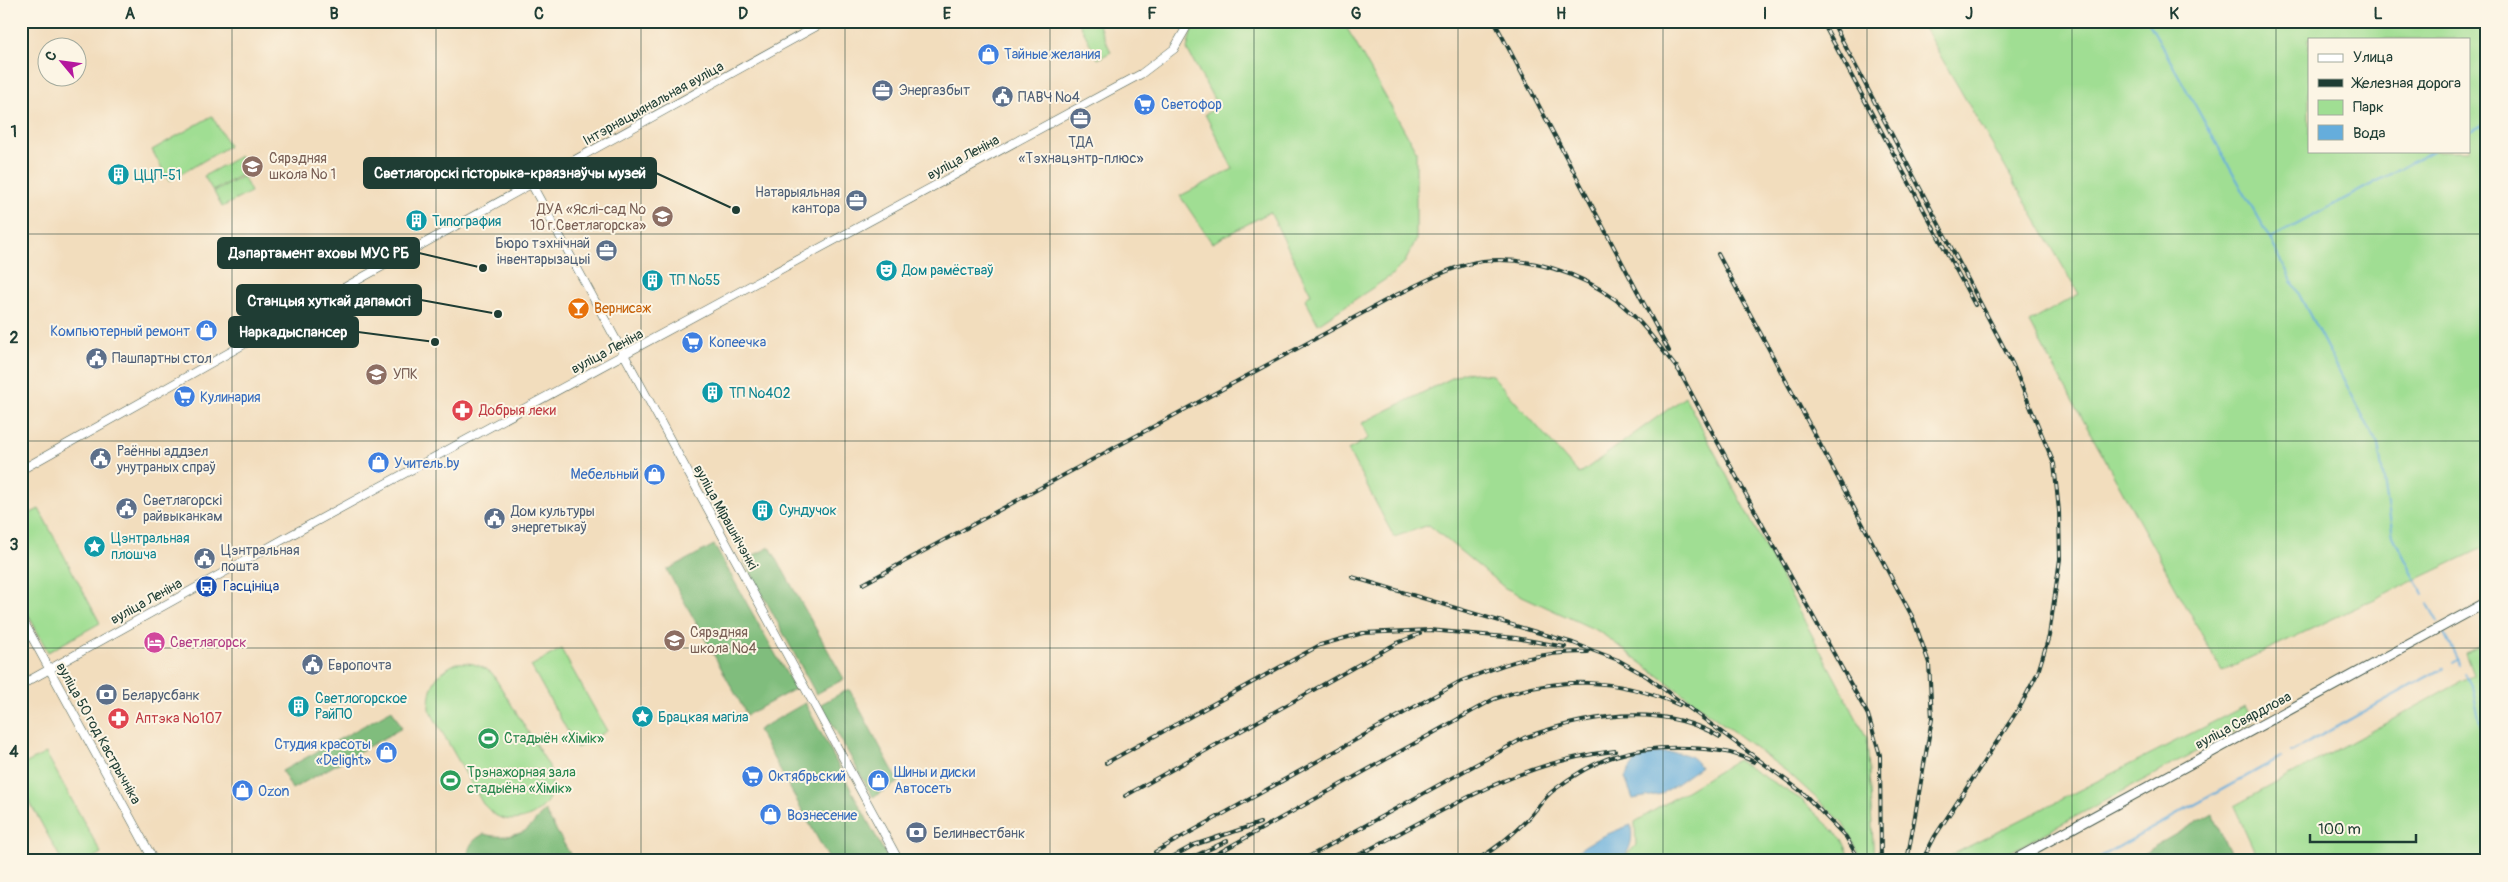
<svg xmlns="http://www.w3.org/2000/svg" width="2508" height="882" viewBox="0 0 2508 882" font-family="Pangolin,sans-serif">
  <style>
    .green { fill: #a0de93; stroke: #608e64; fill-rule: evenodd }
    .forest { fill: #80bd7d; stroke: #507d58 }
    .water { fill: #65addc; stroke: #427588 }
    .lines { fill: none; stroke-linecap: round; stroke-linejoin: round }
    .stream { stroke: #65addc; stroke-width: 2 }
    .tertiary-casing { stroke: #3f5549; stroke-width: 9 }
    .secondary-casing { stroke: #3f5549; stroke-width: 11 }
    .tertiary { stroke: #fff; stroke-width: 8 }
    .secondary { stroke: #fff; stroke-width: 9 }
    .rail-casing { stroke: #1f3d34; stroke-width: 4 }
    .rail { stroke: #fcf5e5; stroke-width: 2; stroke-dasharray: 5.5; stroke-linecap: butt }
    .grid { fill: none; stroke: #1f3d34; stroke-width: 1; stroke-opacity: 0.55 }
    .labels { text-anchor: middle; stroke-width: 4; stroke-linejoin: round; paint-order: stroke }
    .shop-label { font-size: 14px; fill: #366cbe; stroke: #fcf5e5; text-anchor: start }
    .service-label { font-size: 14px; fill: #4e5e75; stroke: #fcf5e5; text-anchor: start }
    .street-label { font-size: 14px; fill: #1f3d34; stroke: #fcf5e5 }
    .education-label { font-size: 14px; fill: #785e54; stroke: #fcf5e5; text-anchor: start }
    .culture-label { font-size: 14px; fill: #0d838f; stroke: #fcf5e5; text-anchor: start }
    .food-label { font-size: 14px; fill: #c56008; stroke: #fcf5e5; text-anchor: start }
    .health-label { font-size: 14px; fill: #be3a42; stroke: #fcf5e5; text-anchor: start }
    .transit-label { font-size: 14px; fill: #164399; stroke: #fcf5e5; text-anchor: start }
    .hotel-label { font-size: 14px; fill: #b23c85; stroke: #fcf5e5; text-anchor: start }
    .leisure-label { font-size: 14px; fill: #27864d; stroke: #fcf5e5; text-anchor: start }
    .leader { fill: none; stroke: #1f3d34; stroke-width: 2 }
    .callout-dot { fill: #1f3d34; stroke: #fcf5e5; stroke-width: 2 }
    .callout { fill: #1f3d34; stroke: #1f3d34; stroke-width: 2 }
    .callout-label { font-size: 15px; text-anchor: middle; font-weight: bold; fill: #fff }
    .neatline { fill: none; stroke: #1f3d34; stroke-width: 2 }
    .grid-label { font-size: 16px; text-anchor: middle; font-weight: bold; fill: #1f3d34 }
  </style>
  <rect width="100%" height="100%" fill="#fcf5e5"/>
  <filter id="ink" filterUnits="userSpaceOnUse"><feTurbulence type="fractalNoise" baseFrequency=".02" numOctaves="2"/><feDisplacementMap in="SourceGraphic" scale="10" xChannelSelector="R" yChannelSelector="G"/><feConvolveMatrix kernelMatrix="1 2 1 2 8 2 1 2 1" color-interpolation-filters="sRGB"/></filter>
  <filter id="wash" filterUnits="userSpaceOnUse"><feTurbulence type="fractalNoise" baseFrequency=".0096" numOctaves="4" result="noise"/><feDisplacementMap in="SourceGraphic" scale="20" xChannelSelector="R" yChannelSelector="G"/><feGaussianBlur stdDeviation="1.12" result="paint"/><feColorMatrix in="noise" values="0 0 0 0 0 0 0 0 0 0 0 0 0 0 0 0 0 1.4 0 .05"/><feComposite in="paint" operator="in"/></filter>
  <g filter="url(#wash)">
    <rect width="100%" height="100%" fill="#f2ddbd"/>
    <!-- green -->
    <path class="green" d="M1078 21H1097L1111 52 1098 59Z
      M1194 21H1343L1416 151V240L1405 262 1392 275 1318 324 1305 299 1311 294 1270 212 1212 243 1180 196 1233 169 1205 114 1218 107 1187 49Z
      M1920 21H2487V546L2222 671 2029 322 2079 294ZM2309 39H2469V151H2309Z
      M212 116 229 146 169 181 152 150Z
      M240 156 248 171 213 191 204 176Z
      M243 176 251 192 222 207 214 192Z
      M1464 372 1492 375 1579 474 1685 397 1867 738 1874 861H1863L1842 822 1790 774 1600 632 1505 588 1429 525 1394 537 1348 450 1369 438 1362 423Z
      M39 509 100 623 48 652 21 601V518Z
      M2487 642V861H2259L2234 806 2474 675 2466 653Z
      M561 649 607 731 577 748 531 666Z
      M457 663C472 662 480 665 492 673L549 766C551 777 554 787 549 798 540 817 513 826 495 815 490 812 487 807 483 804L429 709C429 686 436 672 457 663Z
      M2245 706 2253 721 1993 861H1940Z
      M46 753 101 853 88 861H62L21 786V766Z
      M1737 760 1802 800 1842 839 1852 861H1621L1636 845 1635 822Z"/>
    <!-- forest -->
    <path class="forest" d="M714 545 795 689 747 715 667 570Z
      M770 547 844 679 816 694 744 560Z
      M849 689 899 782 873 797 821 704Z
      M805 703 889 861H830L758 730Z
      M392 710 402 728 292 789 282 771Z
      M545 811 574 861H463L467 858C469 845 472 840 484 834 496 838 517 837 528 829 535 823 538 816 545 811Z
      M2213 813 2215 821 2234 861H2129Z"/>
    <!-- water -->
    <path class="water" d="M1658 753C1676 753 1690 750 1700 767L1662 794 1633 799 1625 778C1634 759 1639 758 1658 753Z
      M1631 825C1633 840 1631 849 1621 861H1570C1577 844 1615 831 1631 825Z"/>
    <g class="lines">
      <!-- stream -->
      <path class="stream" d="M2148 21 2270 239 2378 445 2393 536 2423 594
        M2469 132 2487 123
        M2270 239 2433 151
        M2428 604 2438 622
        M2444 633 2460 665
        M2452 663 2458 659
        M2465 674 2473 691 2487 756
        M2291 752 2443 668
        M2093 861 2281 757"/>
    </g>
  </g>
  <g filter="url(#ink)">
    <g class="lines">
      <defs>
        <path id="tertiary" d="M532 185 899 861
          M21 470 365 276 826 21
          M21 617 154 861
          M21 685 291 535 1113 89 1141 74 1174 49 1190 21"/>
        <path id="secondary" d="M2012 861 2487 602"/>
      </defs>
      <!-- tertiary casing -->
      <use href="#tertiary" class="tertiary-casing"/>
      <!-- secondary casing -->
      <use href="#secondary" class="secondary-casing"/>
      <!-- tertiary -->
      <use href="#tertiary" class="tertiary"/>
      <!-- secondary -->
      <use href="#secondary" class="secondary"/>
      <defs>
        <path id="rail" d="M1494 21 1669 351
          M1822 21 1975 305
          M1832 21 2013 365 2054 464 2059 511 2060 559 2049 636 2038 672 2021 705 1935 836 1922 861
          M1718 254 1913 618 1929 663 1932 719 1907 861
          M1677 367 1776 550 1868 715 1880 755 1881 861
          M1352 577 1573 643 1618 660 1646 676 1802 792 1846 837 1860 861
          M863 584 1394 296C1423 283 1452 265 1483 261 1529 256 1580 273 1616 300 1641 319 1660 348 1680 372
          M1106 763 1320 645 1363 633 1430 630 1516 638 1565 647
          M1125 796 1397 643 1420 634
          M1155 852 1461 681C1509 662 1535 652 1588 652
          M1165 861 1194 845 1260 823
          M1184 861 1227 841
          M1204 861 1494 699C1558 676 1616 677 1679 705
          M1301 861 1524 738C1586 715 1660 702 1720 737
          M1347 861C1434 817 1515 761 1615 751
          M1475 861C1494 850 1511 836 1526 821 1536 811 1543 798 1554 790 1598 756 1633 746 1688 748 1712 749 1733 751 1754 762"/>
      </defs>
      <!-- rail casing -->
      <use href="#rail" class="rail-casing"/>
      <!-- rail -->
      <use href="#rail" class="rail"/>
    </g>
  </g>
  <!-- grid -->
  <path class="grid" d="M232 21V861M436 21V861M641 21V861M845 21V861M1050 21V861M1254 21V861M1458 21V861M1663 21V861M1867 21V861M2072 21V861M2276 21V861M21 234H2487M21 441H2487M21 648H2487"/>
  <!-- icons -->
  <defs>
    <symbol id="shop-disc" viewBox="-11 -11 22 22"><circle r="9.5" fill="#3f7fe0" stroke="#fcf5e5"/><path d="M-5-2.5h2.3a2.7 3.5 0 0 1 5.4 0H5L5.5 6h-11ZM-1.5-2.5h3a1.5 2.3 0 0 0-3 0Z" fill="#fff"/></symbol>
    <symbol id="office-disc" viewBox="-11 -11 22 22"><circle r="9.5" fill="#5c6f8a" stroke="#fcf5e5"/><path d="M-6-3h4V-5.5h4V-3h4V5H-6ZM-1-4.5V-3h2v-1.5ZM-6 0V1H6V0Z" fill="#fff"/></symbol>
    <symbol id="civic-disc" viewBox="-11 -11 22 22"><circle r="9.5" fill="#5c6f8a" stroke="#fcf5e5"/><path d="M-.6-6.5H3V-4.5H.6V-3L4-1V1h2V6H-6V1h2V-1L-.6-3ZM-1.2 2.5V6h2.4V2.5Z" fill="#fff"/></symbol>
    <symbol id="supermarket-disc" viewBox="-11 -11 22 22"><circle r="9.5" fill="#3f7fe0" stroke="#fcf5e5"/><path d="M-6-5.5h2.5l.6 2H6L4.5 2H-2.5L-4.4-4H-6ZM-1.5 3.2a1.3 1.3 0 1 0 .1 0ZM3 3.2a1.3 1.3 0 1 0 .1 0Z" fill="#fff"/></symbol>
    <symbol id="school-disc" viewBox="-11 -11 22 22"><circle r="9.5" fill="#8d6e63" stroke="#fcf5e5"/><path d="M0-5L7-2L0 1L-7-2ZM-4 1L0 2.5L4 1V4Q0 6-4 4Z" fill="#fff"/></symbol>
    <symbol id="building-disc" viewBox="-11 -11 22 22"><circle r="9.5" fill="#0f9aa8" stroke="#fcf5e5"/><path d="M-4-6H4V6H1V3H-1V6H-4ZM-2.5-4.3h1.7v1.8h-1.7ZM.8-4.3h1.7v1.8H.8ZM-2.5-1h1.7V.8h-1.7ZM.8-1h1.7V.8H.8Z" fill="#fff"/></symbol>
    <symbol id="theatre-disc" viewBox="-11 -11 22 22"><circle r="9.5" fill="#0f9aa8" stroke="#fcf5e5"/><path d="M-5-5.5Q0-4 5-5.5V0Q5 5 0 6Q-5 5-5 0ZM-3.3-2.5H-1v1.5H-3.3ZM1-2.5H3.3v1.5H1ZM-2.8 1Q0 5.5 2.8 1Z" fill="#fff"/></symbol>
    <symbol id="bar-disc" viewBox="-11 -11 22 22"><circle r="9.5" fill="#e8710a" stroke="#fcf5e5"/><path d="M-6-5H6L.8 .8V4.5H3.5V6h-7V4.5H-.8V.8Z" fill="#fff"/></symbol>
    <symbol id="university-disc" viewBox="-11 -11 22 22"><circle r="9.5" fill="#8d6e63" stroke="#fcf5e5"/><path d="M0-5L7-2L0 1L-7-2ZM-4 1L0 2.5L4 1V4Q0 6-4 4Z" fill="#fff"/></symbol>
    <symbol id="pharmacy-disc" viewBox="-11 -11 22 22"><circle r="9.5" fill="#e0444e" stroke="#fcf5e5"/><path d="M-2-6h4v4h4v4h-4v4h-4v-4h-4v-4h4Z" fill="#fff"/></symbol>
    <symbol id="sight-disc" viewBox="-11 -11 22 22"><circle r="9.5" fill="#0f9aa8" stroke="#fcf5e5"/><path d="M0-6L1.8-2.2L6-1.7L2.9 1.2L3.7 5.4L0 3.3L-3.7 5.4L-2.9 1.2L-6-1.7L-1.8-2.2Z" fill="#fff"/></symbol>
    <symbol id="bus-disc" viewBox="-11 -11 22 22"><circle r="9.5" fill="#1a4fb4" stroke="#fcf5e5"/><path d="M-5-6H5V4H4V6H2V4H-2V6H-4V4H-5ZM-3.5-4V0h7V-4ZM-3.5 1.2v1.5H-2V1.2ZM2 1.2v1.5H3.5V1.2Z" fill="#fff"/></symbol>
    <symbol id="hotel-disc" viewBox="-11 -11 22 22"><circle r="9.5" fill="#d1479c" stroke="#fcf5e5"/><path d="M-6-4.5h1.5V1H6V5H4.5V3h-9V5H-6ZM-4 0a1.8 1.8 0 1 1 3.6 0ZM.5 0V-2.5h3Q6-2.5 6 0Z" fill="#fff"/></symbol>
    <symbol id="bank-disc" viewBox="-11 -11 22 22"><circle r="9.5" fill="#5c6f8a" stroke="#fcf5e5"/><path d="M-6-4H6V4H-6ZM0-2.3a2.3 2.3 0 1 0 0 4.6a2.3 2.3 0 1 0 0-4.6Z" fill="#fff"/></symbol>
    <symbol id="stadium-disc" viewBox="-11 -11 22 22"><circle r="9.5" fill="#2e9e5b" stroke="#fcf5e5"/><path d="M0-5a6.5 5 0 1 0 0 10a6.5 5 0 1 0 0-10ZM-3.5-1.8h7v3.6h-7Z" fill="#fff"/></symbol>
  </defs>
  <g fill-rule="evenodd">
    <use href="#shop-disc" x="976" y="42" width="25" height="25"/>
    <use href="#office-disc" x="870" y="78" width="25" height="25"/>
    <use href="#civic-disc" x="990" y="84" width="25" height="25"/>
    <use href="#supermarket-disc" x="1132" y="92" width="25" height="25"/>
    <use href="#office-disc" x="1068" y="106" width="25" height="25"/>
    <use href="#school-disc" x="240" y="154" width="25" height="25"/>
    <use href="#building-disc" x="106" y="162" width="25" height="25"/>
    <use href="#office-disc" x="844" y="188" width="25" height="25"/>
    <use href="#school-disc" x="650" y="204" width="25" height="25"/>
    <use href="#building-disc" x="404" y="208" width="25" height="25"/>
    <use href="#office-disc" x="594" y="238" width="25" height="25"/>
    <use href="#theatre-disc" x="874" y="258" width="25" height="25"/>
    <use href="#building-disc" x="640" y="268" width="25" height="25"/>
    <use href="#bar-disc" x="566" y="296" width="25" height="25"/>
    <use href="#shop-disc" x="194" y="318" width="25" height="25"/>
    <use href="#supermarket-disc" x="680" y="330" width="25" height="25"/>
    <use href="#civic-disc" x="84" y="346" width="25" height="25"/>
    <use href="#university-disc" x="364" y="362" width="25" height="25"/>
    <use href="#building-disc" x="700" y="380" width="25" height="25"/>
    <use href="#supermarket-disc" x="172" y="384" width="25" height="25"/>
    <use href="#pharmacy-disc" x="450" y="398" width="25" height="25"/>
    <use href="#civic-disc" x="88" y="446" width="25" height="25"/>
    <use href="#shop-disc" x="366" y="450" width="25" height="25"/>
    <use href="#shop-disc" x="642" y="462" width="25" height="25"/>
    <use href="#civic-disc" x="114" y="496" width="25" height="25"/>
    <use href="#building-disc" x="750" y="498" width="25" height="25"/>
    <use href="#civic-disc" x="482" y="506" width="25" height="25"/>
    <use href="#sight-disc" x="82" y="534" width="25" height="25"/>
    <use href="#civic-disc" x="192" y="546" width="25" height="25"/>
    <use href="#bus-disc" x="194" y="574" width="25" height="25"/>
    <use href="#school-disc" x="662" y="628" width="25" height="25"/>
    <use href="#hotel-disc" x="142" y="630" width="25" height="25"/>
    <use href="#civic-disc" x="300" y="652" width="25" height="25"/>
    <use href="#bank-disc" x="94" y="682" width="25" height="25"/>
    <use href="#building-disc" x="286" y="694" width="25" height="25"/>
    <use href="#sight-disc" x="630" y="704" width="25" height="25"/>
    <use href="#pharmacy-disc" x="106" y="706" width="25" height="25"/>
    <use href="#stadium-disc" x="476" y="726" width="25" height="25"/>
    <use href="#shop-disc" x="374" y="740" width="25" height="25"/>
    <use href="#supermarket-disc" x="740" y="764" width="25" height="25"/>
    <use href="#stadium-disc" x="438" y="768" width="25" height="25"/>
    <use href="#shop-disc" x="866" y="768" width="25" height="25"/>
    <use href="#shop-disc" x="230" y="778" width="25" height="25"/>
    <use href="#shop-disc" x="758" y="802" width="25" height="25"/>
    <use href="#bank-disc" x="904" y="820" width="25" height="25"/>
  </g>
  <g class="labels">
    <!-- shop labels -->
    <g class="shop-label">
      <text x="1004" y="59">Тайные желания</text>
      <text x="1161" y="109">Светофор</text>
      <text x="190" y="336" text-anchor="end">Компьютерный ремонт</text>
      <text x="709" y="347">Копеечка</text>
      <text x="200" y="402">Кулинария</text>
      <text x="394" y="468">Учитель.by</text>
      <text x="639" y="479" text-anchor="end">Мебельный</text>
      <text x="371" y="749" text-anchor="end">Студия красоты<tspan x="371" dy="16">«Delight»</tspan></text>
      <text x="894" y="777">Шины и диски<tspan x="894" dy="16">Автосеть</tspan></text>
      <text x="768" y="781">Октябрьский</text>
      <text x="258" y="796">Ozon</text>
      <text x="787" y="820">Вознесение</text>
    </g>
    <!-- service labels -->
    <g class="service-label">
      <text x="899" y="95">Энергазбыт</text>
      <text x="1018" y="102">ПАВЧ №4</text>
      <text x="1081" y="147" text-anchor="middle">ТДА<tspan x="1081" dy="16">«Тэхнацэнтр-плюс»</tspan></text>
      <text x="840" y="197" text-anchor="end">Натарыяльная<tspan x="840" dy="16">кантора</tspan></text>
      <text x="590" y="248" text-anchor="end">Бюро тэхнічнай<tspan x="590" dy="16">інвентарызацыі</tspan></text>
      <text x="112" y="363">Пашпартны стол</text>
      <text x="117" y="456">Раённы аддзел<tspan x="117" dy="16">унутраных спраў</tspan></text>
      <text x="143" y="505">Светлагорскі<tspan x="143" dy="16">райвыканкам</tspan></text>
      <text x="511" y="516">Дом культуры<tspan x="511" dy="16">энергетыкаў</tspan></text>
      <text x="221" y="555">Цэнтральная<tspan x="221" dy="16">пошта</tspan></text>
      <text x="328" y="670">Европочта</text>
      <text x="122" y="700">Беларусбанк</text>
      <text x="933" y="838">Белинвестбанк</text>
    </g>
    <!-- street labels -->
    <g class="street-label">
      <text transform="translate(653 103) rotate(-29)" y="5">Інтэрнацыянальная вуліца</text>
      <text transform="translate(963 157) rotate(-28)" y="5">вуліца Леніна</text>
      <text transform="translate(607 351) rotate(-28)" y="5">вуліца Леніна</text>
      <text transform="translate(726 517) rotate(61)" y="5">вуліца Мірашнічэнкі</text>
      <text transform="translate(146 601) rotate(-29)" y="5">вуліца Леніна</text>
      <text transform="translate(2243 720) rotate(-28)" y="5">вуліца Свярдлова</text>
      <text transform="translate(99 733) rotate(61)" y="5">вуліца 50 год Кастрычніка</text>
    </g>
    <!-- education labels -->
    <g class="education-label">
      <text x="269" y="163">Сярэдняя<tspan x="269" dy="16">школа № 1</tspan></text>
      <text x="646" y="214" text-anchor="end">ДУА «Яслі-сад №<tspan x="646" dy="16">10 г.Светлагорска»</tspan></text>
      <text x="393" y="379">УПК</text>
      <text x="690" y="637">Сярэдняя<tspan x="690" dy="16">школа №4</tspan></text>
    </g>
    <!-- culture labels -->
    <g class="culture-label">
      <text x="134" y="180">ЦЦП-51</text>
      <text x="432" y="226">Типография</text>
      <text x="902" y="275">Дом рамёстваў</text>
      <text x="669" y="285">ТП №55</text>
      <text x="729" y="398">ТП №402</text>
      <text x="779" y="515">Сундучок</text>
      <text x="111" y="543">Цэнтральная<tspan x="111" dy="16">плошча</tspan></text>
      <text x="315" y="703">Светлогорское<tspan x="315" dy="16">РайПО</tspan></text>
      <text x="658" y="722">Брацкая магіла</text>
    </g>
    <!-- food labels -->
    <g class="food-label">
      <text x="594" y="313">Вернисаж</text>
    </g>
    <!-- health labels -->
    <g class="health-label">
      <text x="479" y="415">Добрыя леки</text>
      <text x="135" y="723">Аптэка №107</text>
    </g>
    <!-- transit labels -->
    <g class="transit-label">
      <text x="223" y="591">Гасцініца</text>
    </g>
    <!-- hotel labels -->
    <g class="hotel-label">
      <text x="170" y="647">Светлагорск</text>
    </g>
    <!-- leisure labels -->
    <g class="leisure-label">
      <text x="504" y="743">Стадыён «Хімік»</text>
      <text x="467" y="777">Трэнажорная зала<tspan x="467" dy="16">стадыёна «Хімік»</tspan></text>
    </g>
  </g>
  <!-- callouts -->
  <path class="leader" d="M736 210L656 173M483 268L419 253M498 314L421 300M435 342L358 332"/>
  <g class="callout-dot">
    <circle cx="736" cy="210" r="5"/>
    <circle cx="483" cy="268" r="5"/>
    <circle cx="498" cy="314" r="5"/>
    <circle cx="435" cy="342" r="5"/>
  </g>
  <g class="callout">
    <rect x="364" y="158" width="292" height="30" rx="5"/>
    <rect x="218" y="238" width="201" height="30" rx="5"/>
    <rect x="237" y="285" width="184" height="30" rx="5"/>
    <rect x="229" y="317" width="129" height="30" rx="5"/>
  </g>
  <g class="callout-label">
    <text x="510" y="178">Светлагорскі гісторыка-краязнаўчы музей</text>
    <text x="319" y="258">Дэпартамент аховы МУС РБ</text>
    <text x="329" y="306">Станцыя хуткай дапамогі</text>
    <text x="293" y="337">Наркадыспансер</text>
  </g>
  <!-- margin -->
  <rect width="2508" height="882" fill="none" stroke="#fcf5e5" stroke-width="55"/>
  <!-- legend -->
  <rect x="2308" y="38" width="162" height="115" fill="#fcf5e5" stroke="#a4ab9e"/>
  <rect x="2318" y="54" width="25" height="8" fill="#ffffff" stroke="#a4ab9e"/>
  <text x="2353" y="62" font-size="15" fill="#1f3d34">Улица</text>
  <rect x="2318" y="79" width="25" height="8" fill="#1f3d34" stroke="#a4ab9e"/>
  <text x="2353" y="88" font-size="15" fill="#1f3d34">Железная дорога</text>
  <rect x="2318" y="100" width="25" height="15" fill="#a0de93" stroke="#a4ab9e"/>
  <text x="2353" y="112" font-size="15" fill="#1f3d34">Парк</text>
  <rect x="2318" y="125" width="25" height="15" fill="#65addc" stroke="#a4ab9e"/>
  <text x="2353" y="138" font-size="15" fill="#1f3d34">Вода</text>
  <!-- north arrow -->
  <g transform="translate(62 62) rotate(299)"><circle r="24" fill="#fcf5e5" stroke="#a4ab9e"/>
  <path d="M0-4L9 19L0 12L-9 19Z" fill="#b5179e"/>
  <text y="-8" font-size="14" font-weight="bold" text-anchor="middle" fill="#1f3d34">С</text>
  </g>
  <!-- scale -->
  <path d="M2310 834v8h106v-8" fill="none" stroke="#1f3d34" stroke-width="2.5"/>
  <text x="2318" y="834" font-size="15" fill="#1f3d34" stroke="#fcf5e5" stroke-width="4" paint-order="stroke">100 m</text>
  <rect x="28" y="28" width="2452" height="826" class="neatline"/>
  <g class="grid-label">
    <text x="130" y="19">A</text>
    <text x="334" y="19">B</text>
    <text x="539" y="19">C</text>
    <text x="743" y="19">D</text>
    <text x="947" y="19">E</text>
    <text x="1152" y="19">F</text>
    <text x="1356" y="19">G</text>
    <text x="1561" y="19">H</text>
    <text x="1765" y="19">I</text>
    <text x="1969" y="19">J</text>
    <text x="2174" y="19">K</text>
    <text x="2378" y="19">L</text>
    <text x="14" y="137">1</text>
    <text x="14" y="343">2</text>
    <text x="14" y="550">3</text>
    <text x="14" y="757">4</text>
  </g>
</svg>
